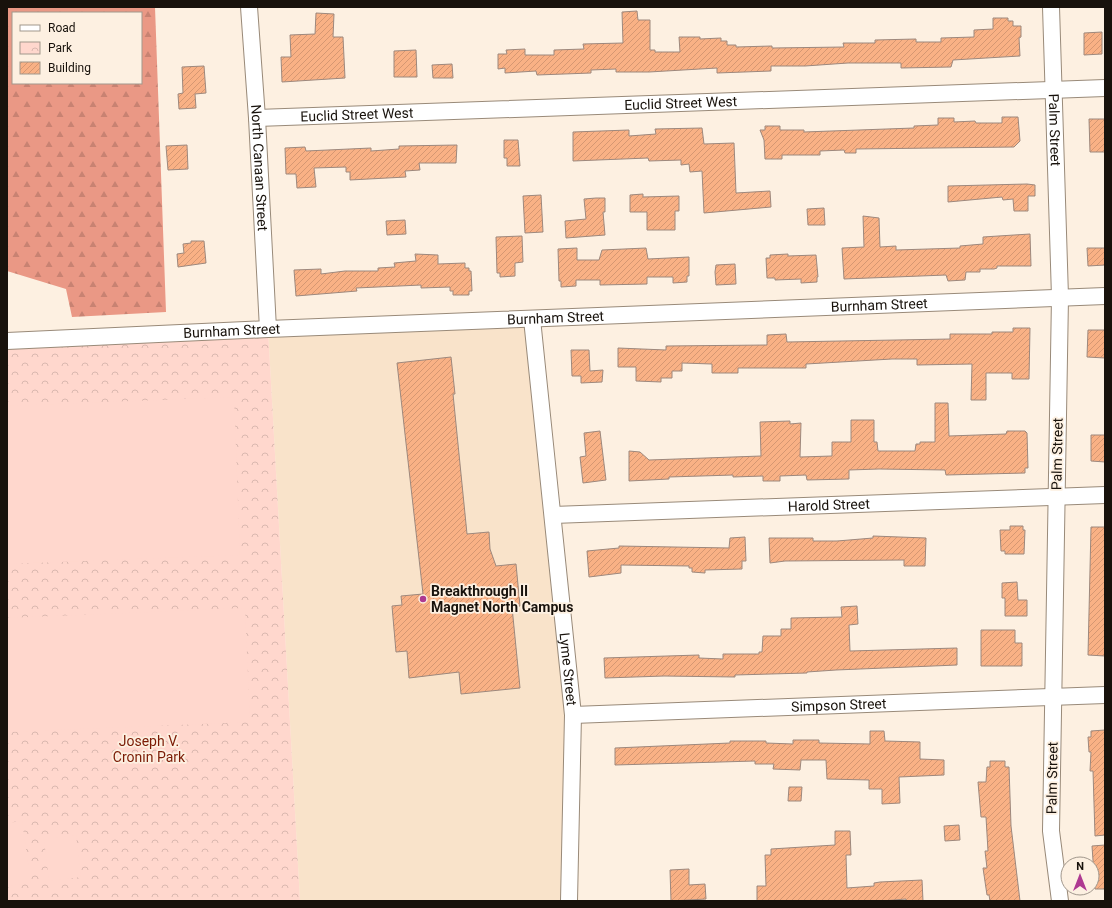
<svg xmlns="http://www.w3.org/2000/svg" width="1112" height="908" viewBox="0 0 1112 908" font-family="Roboto,sans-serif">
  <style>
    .built { fill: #f9e3ca }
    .forest { fill: url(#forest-firs); fill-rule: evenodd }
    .park { fill: url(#park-crowns) }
    .pitch { fill: #ffd7cd }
    .building { fill: url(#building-hatch); stroke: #9d887d }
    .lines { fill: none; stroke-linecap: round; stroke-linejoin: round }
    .minor-casing { stroke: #998a79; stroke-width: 18 }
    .minor { stroke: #fff; stroke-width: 16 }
    .poi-dot { fill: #ae3991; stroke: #fdf0e1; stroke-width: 1.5 }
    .labels { text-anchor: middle; stroke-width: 3.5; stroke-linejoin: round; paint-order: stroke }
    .street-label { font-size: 14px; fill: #18120c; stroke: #fdf0e1 }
    .poi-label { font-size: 14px; font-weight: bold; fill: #18120c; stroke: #fdf0e1; text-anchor: start }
    .park-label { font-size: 14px; fill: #7b1b05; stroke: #fdf0e1 }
  </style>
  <defs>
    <pattern id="forest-firs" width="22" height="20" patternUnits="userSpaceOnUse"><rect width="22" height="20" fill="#ea9885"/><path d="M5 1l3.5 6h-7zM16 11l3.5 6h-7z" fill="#c88272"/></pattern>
    <pattern id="park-crowns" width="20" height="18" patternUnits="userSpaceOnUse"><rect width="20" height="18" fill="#ffd7cd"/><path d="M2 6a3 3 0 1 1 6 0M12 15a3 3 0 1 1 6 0" fill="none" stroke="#dab8af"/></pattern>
    <pattern id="building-hatch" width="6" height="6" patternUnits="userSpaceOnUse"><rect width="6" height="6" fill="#f9b185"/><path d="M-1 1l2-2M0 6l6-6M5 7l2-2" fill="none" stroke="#d59772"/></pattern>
  </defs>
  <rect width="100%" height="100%" fill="#fdf0e1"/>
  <!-- built -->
  <path class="built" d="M532 319 573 715 569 901H300L268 329Z"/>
  <!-- forest -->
  <path class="forest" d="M7 7H155L166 312 72 317 66 289 7 271ZM13 13H141V83H13Z"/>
  <!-- park -->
  <path class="park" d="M268 329 300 901H7V341Z"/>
  <!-- pitch -->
  <path class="pitch" d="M234 397 240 555 7 564V406Z
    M245 608 250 722 7 732V618Z
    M22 821 31 883 7 886V823Z
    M76 835 81 877 49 881 44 839Z"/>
  <!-- building -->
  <path class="building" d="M637 11 638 20H650V50H655V52H680L679 37H700V39L721 38V41H727V45H736V47L772 46V48L844 47 843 43H875V40L916 39V42H941V38L974 37V30L993 29V18H1008V21H1013V26H1021V37L1019 38 1020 56 953 60 951 67 901 68V63H848L805 66H771V71L717 73V68L649 72H616V69L591 70V73L537 75 536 71 505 73V68L498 69V54H507L506 50 525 49V55H554V50L584 49 583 44 623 43 622 12Z
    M316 13 334 14 333 37H343L345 78 282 82 281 57H291L290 35 315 34Z
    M1102 32V54L1084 55V33Z
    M416 50 417 77H394V51Z
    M452 64 453 78H433L432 65Z
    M204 66 206 93 195 94 196 108 179 109 178 94 183 93 182 67Z
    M1002 117H1018L1020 141 1014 147 856 149V153H845L844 150 820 151V155H782V159H765L764 140 760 130H765V126H780V130H804V132L914 128V126L938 125V118H954V122L975 121 976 123H1002Z
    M1089 119H1105V152H1090Z
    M702 128 704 144 734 143 736 193 770 191 771 207 704 213 702 171 690 172 689 164 681 165V160L649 161 648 158 573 161V132L629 130V136L656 134 655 129Z
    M504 140H518L520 166H507V158H504Z
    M187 145 188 169 168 170 166 146Z
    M457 145 456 163H419L420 170 405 171 406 177 350 180V172H346V167L314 168 316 187 297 188 296 174H286L285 148 305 147 306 151 371 148V151L399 149V146Z
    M1027 184 1035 185V196H1028V211H1014L1013 199 1003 200 1002 197 948 202V186Z
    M643 194V197L679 196V211H675V230H647V212H630V195Z
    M541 195 543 232 525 233 523 196Z
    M596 198H605V212H603L605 235 566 238 565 221 586 219 584 199Z
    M824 208 825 225H808L807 209Z
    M863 216 879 218 880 247 896 246V250L960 248V246L983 244V237L1030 234 1031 266H997V268L994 269H980V272H966L965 280 948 281 946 275 844 279 842 248 864 247Z
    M405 220 406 234 387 235 386 221Z
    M522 236 523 262 515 263V276L500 277V273H497L496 237Z
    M191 241H204L206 263 178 267 177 254 184 253 183 244 191 243Z
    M577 248V260H599L602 250 646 248 648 259 689 257V276H687V282L673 283V277H647V284L600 285V280H576V286L561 287V281H559L558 249Z
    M1087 248H1105V265L1088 266Z
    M415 254 438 255V264L465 263V268H469V271H471L472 291H469V295H453V291H450V287L421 288V285L356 288 357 291 296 296 294 270 321 269V274L345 271H378V268L395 267 394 263 416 261Z
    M788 254V256L816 255 818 277H817V282L801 283V279L775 280V278H767L766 258H770V255Z
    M735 264 736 284 716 285 715 272 716 265Z
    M1013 328H1030L1029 379H1012V373H986V400H971L972 364 917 365V359H892L806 364V368H738V373H712V364L682 363V371H672V378H661V382L636 381V367H618V348L666 350V346L767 345V335L786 334 787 342 950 339V334H992V332H1013Z
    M1088 330H1105V358L1087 357Z
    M571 350H589L590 371 603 370 602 382 581 383V376H572Z
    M451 357 455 394H453L467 534 489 532 490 549 496 566 516 564 520 606 512 607 520 688 461 694 459 672 409 678 407 651 396 652 392 606 402 605 401 596 423 594 397 363Z
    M935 403H948L949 436 1006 434 1007 431H1025L1027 433 1028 468H1025V473L946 475 945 470 879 469 849 470V479L807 480 806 475 780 476V481H763V476L733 477V475L669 477V479L629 481V451L640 452 649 460 761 456 760 422 790 421V424L801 423 800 457 832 456V442H851V420H874V442H877L878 451H915L916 444H920V442H935Z
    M600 431 606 480 583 483 580 457 586 456 584 433Z
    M1091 435H1105V462L1091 461Z
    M1010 526H1023V530H1025L1024 554H1005V551H1001L1000 530H1010Z
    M1091 527H1105V656L1088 655Z
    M873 536 926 538 925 566H904V560L785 561 770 563 769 538H813V541H837L873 538Z
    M745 537 746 561H742V569L705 570V573L692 572V568H689V566L621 565V573L589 577 587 551 619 548V546L729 548 730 538Z
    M1017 582 1018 600H1027V616H1005V598H1002V583Z
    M857 606 858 624 849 625 850 651 957 648V665L836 670 807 672V673L735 675V677L664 676 605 678 604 658 699 655V658L723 659V654H759V652H762L763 636H781V629H791V618L842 617 841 607Z
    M981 630H1015V643H1022V666H981Z
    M1105 730V835L1095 836 1093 771H1090L1091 752H1089L1088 737H1091V731Z
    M870 731H884L885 741 920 742V759L944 760V775L899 777 900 803 882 804V789H869V780L827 779 826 760H801L800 770 773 769 774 764H755V761L615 765V748L730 743V741H766V743L793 744V740H819V743L870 744Z
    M990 761H1005V767H1009L1011 826 1020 901H990L989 895H987L983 868H987L985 851H988L986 817H981L978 782H986L987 767H990Z
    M789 787H802L801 801H788Z
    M959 825 960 840 945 841 944 826Z
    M835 831H850L851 855H846L847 888 874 886V883L880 882 922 880 923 901H906V899L882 901H757V886H766L765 855H771V849L835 845Z
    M1105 845V889H1095L1092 846Z
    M689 869V885L705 884 706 899 671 901 670 870Z"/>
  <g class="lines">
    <defs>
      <g id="minor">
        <path id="s1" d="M249 7 257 118 268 329"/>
        <path id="s2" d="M1051 7 1060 297 1051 831 1060 901"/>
        <path id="s3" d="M257 118 1105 88"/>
        <path id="s4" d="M532 319 573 715 569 901"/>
        <path id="s5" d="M7 341 268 329 1105 296"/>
        <path id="s6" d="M553 515 1105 495"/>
        <path id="s7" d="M573 715 1105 695"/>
      </g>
    </defs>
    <!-- minor casing -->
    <use href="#minor" class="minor-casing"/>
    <!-- minor -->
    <use href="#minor" class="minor"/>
  </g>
  <!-- markers -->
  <circle class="poi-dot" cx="423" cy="599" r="4"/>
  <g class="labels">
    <!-- street labels -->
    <g class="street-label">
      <text dy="5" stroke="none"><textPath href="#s3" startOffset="424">Euclid Street West</textPath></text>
      <text dy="5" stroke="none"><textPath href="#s3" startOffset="100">Euclid Street West</textPath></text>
      <text dy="5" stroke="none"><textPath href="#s2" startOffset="123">Palm Street</textPath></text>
      <text dy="5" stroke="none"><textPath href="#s1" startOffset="161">North Canaan Street</textPath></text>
      <text dy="5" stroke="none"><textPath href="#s5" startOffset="873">Burnham Street</textPath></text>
      <text dy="5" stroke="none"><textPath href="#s5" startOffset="549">Burnham Street</textPath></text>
      <text dy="5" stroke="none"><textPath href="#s5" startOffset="225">Burnham Street</textPath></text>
      <text transform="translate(1057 454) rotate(-89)" y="5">Palm Street</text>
      <text dy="5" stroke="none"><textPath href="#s6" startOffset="276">Harold Street</textPath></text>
      <text dy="5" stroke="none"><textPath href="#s4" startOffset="352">Lyme Street</textPath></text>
      <text dy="5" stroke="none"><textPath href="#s7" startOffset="266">Simpson Street</textPath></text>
      <text transform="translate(1052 778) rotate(-89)" y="5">Palm Street</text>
    </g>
    <!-- poi labels -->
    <g class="poi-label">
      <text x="431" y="596">Breakthrough II<tspan x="431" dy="16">Magnet North Campus</tspan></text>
    </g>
    <!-- park labels -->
    <g class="park-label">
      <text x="149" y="746">Joseph V.<tspan x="149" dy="16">Cronin Park</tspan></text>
    </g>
  </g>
  <!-- border -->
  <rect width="1112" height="908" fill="none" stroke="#18120c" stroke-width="16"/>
  <!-- legend -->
  <rect x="12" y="12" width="130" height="72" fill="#fdf0e1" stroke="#a1978c"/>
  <rect x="20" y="25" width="20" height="6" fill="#ffffff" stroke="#a1978c"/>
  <text x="48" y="32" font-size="12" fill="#18120c">Road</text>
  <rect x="20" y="42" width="20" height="12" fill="url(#park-crowns)" stroke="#a1978c"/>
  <text x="48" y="52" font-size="12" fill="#18120c">Park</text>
  <rect x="20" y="62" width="20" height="12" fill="url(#building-hatch)" stroke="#a1978c"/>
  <text x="48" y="72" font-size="12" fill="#18120c">Building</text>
  <!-- north arrow -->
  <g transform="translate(1080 876)"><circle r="19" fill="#fdf0e1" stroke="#a1978c"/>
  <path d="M0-3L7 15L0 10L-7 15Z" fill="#ae3991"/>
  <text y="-6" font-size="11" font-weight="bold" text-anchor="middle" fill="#18120c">N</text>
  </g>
</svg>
